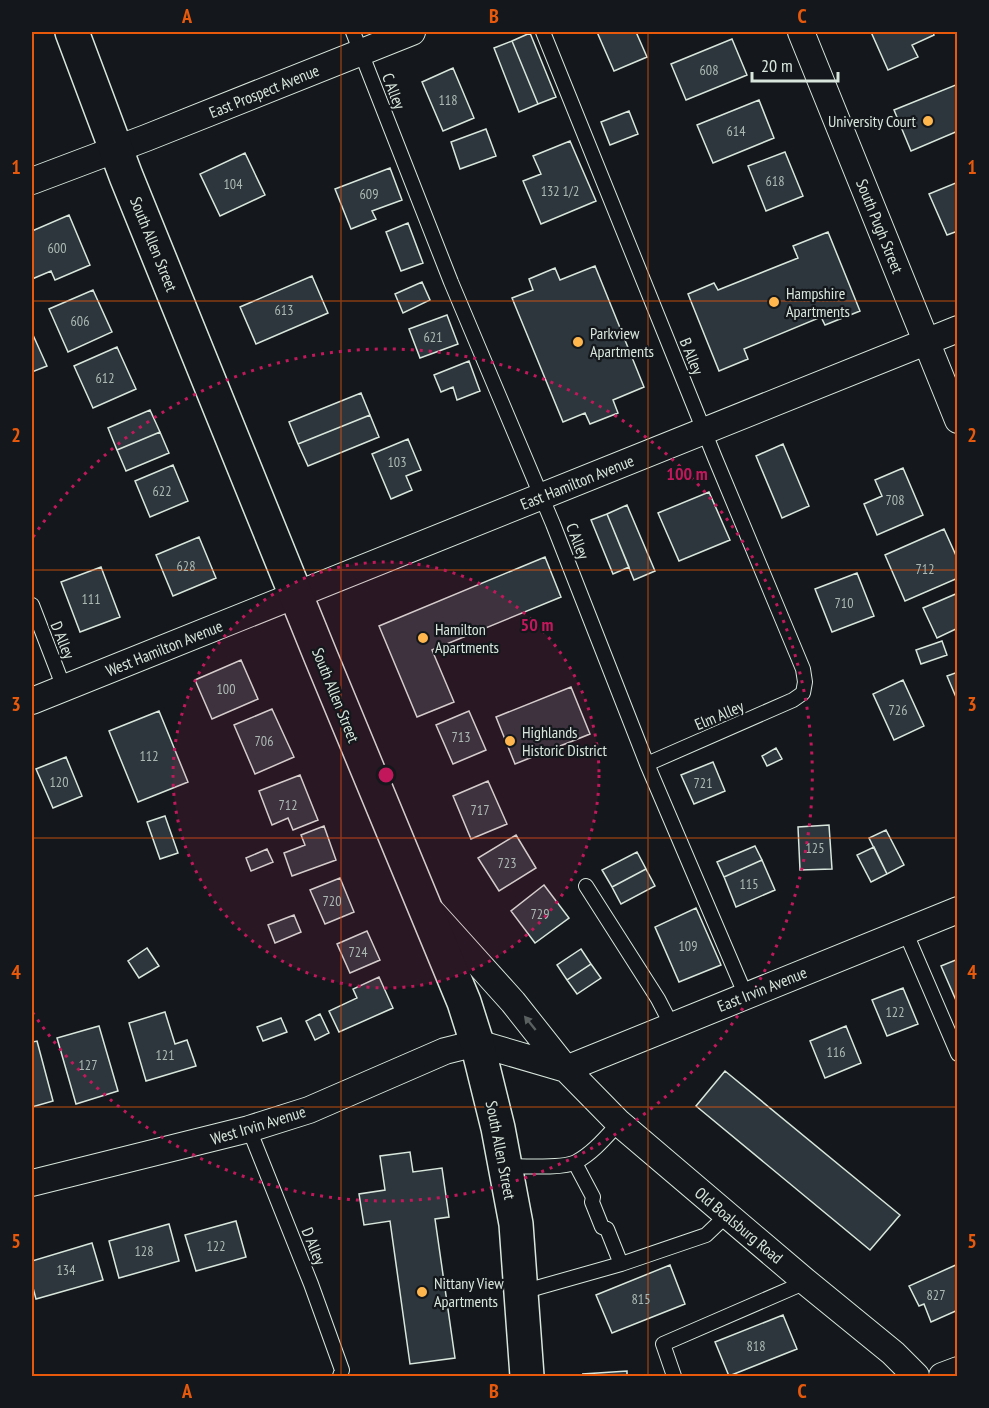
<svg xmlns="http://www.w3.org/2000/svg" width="989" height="1408" viewBox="0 0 989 1408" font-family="'PT Sans Narrow',sans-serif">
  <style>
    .building { fill: #2c363c; stroke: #d8e6dc; stroke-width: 1.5 }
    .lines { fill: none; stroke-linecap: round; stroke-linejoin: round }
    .lane-casing { stroke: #d8e6dc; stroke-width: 16 }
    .street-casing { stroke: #d8e6dc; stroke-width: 28 }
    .secondary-casing { stroke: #d8e6dc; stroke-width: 36 }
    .lane { stroke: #14181c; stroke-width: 14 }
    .street { stroke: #14181c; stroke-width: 26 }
    .secondary { stroke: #14181c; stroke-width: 33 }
    .oneway { fill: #59605f }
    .grid { fill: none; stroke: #e8590c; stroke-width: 1.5; stroke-opacity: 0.55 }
    .ring { fill: none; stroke: #c2185b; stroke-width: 3; stroke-dasharray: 3 6 }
    .poi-dot { fill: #ffb74d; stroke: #14181c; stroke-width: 2 }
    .labels { text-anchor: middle; stroke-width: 4.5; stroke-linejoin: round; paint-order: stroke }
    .number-label { font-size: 14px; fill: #adbab4 }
    .street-label { font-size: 16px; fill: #d8e6dc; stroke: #14181c }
    .poi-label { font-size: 16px; fill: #d8e6dc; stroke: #14181c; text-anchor: start }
    .centre { fill: #c2185b; stroke: #14181c; stroke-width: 3 }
    .ring-label { font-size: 18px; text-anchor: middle; font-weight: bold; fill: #c2185b; stroke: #14181c; stroke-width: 4.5; stroke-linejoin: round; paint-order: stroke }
    .neatline { fill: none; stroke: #e8590c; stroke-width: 2 }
    .grid-label { font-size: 20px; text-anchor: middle; font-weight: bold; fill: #e8590c }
  </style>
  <rect width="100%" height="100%" fill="#14181c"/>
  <!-- building -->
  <path class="building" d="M597 32H636L647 57 614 71Z
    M871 32H933L934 35 912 45 918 57 888 70Z
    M530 33 556 97 538 104 512 41Z
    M732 39 747 75 686 100 671 64Z
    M512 41 538 104 519 112 494 48Z
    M453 68 474 118 443 131 422 82Z
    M958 84V131L911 151 894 110Z
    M759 100 774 138 713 163 697 125Z
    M629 111 638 134 610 145 601 122Z
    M486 129 496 156 460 169 451 142Z
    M570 141 596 201 541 224 523 181 541 174 533 156Z
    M785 152 803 196 766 211 748 166Z
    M245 153 265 195 220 216 200 174Z
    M390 168 402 200 372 211 376 219 351 229 335 189Z
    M958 182V231L947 235 929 194Z
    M69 215 90 265 55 280 51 271 32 279V231Z
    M408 223 423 263 401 271 386 232Z
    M828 232 860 311 825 325 821 317 744 349 748 359 719 371 688 294 714 283 718 290 798 258 793 246Z
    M595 266 644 387 613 400 618 413 590 424 585 413 563 422 512 298 533 290 529 279 555 268 560 280Z
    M312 276 328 313 256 344 240 307Z
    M422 282 430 300 403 313 395 294Z
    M93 290 112 332 68 352 49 309Z
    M447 315 458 344 420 358 409 329Z
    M33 335 47 366 32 372V336Z
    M117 347 136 389 93 408 74 366Z
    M469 361 480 391 457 400 453 387 441 392 434 375Z
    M361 393 370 415 298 444 289 422Z
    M150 410 160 432 117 450 108 428Z
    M370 415 379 437 308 466 298 444Z
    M160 432 169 453 126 471 117 450Z
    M408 439 421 470 406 476 412 490 391 499 372 454Z
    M783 444 809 506 782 518 756 456Z
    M173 465 188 501 150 517 135 481Z
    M903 468 923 515 877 535 864 504 882 496 875 480Z
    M709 492 730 540 679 561 658 513Z
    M627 505 655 571 634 580 607 514Z
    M607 514 629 567 613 574 591 520Z
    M944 529 958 560V578L905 601 885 555Z
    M199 537 216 578 173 596 156 555Z
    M545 557 561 597 432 650 454 702 417 717 379 626Z
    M101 567 120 617 80 632 61 582Z
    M857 573 874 616 832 632 815 589Z
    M958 593V628L937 638 923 608Z
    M942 641 947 655 921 664 916 650Z
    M241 660 258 699 212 719 195 680Z
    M958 672V702L947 676Z
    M903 680 924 726 894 740 873 694Z
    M571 687 590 734 515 764 496 717Z
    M272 709 294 757 255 774 234 725Z
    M159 711 188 782 138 802 109 731Z
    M469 711 486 750 453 764 436 725Z
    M776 748 782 759 767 766 762 756Z
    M66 757 82 796 53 808 36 769Z
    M713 762 725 791 694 804 681 775Z
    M300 775 318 820 293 830 288 818 272 825 259 791Z
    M488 781 507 824 471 839 453 796Z
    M165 816 178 853 160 859 147 822Z
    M829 825 832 869 800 870 798 827Z
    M324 826 336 860 292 876 284 853 305 845 301 835Z
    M886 830 904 865 887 874 869 838Z
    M516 835 536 868 499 891 478 858Z
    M755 846 762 860 724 877 717 862Z
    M874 847 887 874 871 882 857 855Z
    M267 849 273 862 251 871 246 858Z
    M637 852 646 869 612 887 602 870Z
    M762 860 775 890 736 907 724 877Z
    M646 869 655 886 621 904 612 887Z
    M340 878 354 912 325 924 310 890Z
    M544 885 569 918 535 943 511 911Z
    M696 908 721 965 679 982 655 927Z
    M294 915 301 932 275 943 268 925Z
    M367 931 380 960 350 973 337 944Z
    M147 948 159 966 139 978 128 961Z
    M581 949 591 964 567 980 557 965Z
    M958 959V1005L941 966Z
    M591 964 601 978 577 994 567 980Z
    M379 977 393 1008 339 1032 329 1011 357 998 353 989Z
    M903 988 918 1024 887 1036 872 1000Z
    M165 1012 175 1044 187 1040 196 1066 146 1081 129 1023Z
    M320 1014 329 1033 315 1040 306 1021Z
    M281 1018 287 1032 263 1041 257 1027Z
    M99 1026 118 1091 76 1104 57 1038Z
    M846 1026 861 1063 825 1078 810 1041Z
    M37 1041 53 1101 32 1107V1042Z
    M725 1071 900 1215 870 1250 696 1106Z
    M410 1152 413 1172 442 1168 449 1217 435 1219 455 1358 410 1364 390 1221 364 1225 359 1194 385 1190 380 1156Z
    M236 1221 246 1257 196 1271 185 1235Z
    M169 1224 179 1261 119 1278 109 1241Z
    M92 1243 103 1280 36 1299 32 1284V1261Z
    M958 1264V1310L931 1322 924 1304 919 1306 909 1286Z
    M670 1265 685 1304 612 1333 596 1295Z
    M783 1315 797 1349 729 1376 715 1342Z
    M627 1371V1376H584L583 1374Z"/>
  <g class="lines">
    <defs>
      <path id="lane" d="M353 32 451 282 553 524 647 764 746 996
        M543 32 715 458 803 669 805 682 803 693 793 700 647 764
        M32 605 64 688
        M586 886 658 999 672 1026
        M905 931 958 1054
        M249 1129 311 1284 342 1370 340 1376
        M575 1163 593 1197 592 1202 602 1227 607 1229 621 1264
        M505 1166C521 1166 563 1169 576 1162 593 1153 606 1137 619 1123
        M522 1292 621 1264 706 1235 727 1215
        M674 1376 663 1344 806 1282"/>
      <path id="street" d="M801 32 958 420
        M32 181 146 138 412 32
        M32 701 958 329
        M433 913 513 1002 566 1069 619 1123 806 1282 893 1353 916 1376
        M566 1069 958 910
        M32 1183 249 1129 309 1110 445 1051 477 1043 566 1069
        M942 1376 958 1370"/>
      <path id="secondary" d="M72 32 126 176 321 657 464 1002 477 1043 498 1128 516 1224 527 1376"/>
    </defs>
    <!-- lane casing -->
    <use href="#lane" class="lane-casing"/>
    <!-- street casing -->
    <use href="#street" class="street-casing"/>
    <!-- secondary casing -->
    <use href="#secondary" class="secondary-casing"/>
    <!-- lane -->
    <use href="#lane" class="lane"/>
    <!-- street -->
    <use href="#street" class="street"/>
    <!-- secondary -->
    <use href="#secondary" class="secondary"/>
  </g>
  <!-- one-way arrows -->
  <defs><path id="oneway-solid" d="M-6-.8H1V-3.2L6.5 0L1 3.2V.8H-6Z" transform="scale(1.5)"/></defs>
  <use class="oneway" href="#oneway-solid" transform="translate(530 1023) rotate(-129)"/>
  <!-- grid -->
  <path class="grid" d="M341 32V1376M648 32V1376M32 301H958M32 570H958M32 838H958M32 1107H958"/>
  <!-- distance rings -->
  <circle cx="386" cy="775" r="213" fill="#c2185b" fill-opacity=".12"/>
  <g class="ring">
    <circle cx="386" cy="775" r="213"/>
    <path d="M33 537A426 426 0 1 1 33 1013"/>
  </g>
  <!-- markers -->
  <g class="poi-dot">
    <circle cx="928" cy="121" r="6"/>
    <circle cx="774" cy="302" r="6"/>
    <circle cx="578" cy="342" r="6"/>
    <circle cx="423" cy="638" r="6"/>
    <circle cx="510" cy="741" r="6"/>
    <circle cx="422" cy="1292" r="6"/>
  </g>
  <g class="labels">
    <!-- number labels -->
    <g class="number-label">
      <text x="709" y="75">608</text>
      <text x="448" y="105">118</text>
      <text x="736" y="136">614</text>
      <text x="775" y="186">618</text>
      <text x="233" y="189">104</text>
      <text x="560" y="196">132 1/2</text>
      <text x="369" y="199">609</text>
      <text x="57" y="253">600</text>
      <text x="284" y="315">613</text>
      <text x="80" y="326">606</text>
      <text x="433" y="342">621</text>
      <text x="105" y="383">612</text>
      <text x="397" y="467">103</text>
      <text x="162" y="496">622</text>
      <text x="895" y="505">708</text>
      <text x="186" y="571">628</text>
      <text x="925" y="574">712</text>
      <text x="91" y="604">111</text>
      <text x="844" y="608">710</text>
      <text x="226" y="694">100</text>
      <text x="898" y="715">726</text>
      <text x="461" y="742">713</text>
      <text x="264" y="746">706</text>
      <text x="149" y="761">112</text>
      <text x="59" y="787">120</text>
      <text x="703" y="788">721</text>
      <text x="288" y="810">712</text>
      <text x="480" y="815">717</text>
      <text x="815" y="853">125</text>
      <text x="507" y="868">723</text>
      <text x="749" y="889">115</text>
      <text x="332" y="906">720</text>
      <text x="540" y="919">729</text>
      <text x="688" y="951">109</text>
      <text x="358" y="957">724</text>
      <text x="895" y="1017">122</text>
      <text x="836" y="1057">116</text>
      <text x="165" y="1060">121</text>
      <text x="88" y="1070">127</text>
      <text x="216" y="1251">122</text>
      <text x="144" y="1256">128</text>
      <text x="66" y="1275">134</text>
      <text x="936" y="1300">827</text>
      <text x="641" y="1304">815</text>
      <text x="756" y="1351">818</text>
    </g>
    <!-- street labels -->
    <g class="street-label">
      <text transform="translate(264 91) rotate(-22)" y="6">East Prospect Avenue</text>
      <text transform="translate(394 91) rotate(69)" y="6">C Alley</text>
      <text transform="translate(880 226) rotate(68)" y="6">South Pugh Street</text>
      <text transform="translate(154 244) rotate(68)" y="6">South Allen Street</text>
      <text transform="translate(692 356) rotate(68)" y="6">B Alley</text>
      <text transform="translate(577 482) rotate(-22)" y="6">East Hamilton Avenue</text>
      <text transform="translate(578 541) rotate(69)" y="6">C Alley</text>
      <text transform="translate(63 640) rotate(68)" y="6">D Alley</text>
      <text transform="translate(164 648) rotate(-22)" y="6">West Hamilton Avenue</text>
      <text transform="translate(336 695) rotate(68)" y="6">South Allen Street</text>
      <text transform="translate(719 715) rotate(-23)" y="6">Elm Alley</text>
      <text transform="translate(762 989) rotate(-22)" y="6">East Irvin Avenue</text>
      <text transform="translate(258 1125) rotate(-17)" y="6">West Irvin Avenue</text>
      <text transform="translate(501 1150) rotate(79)" y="6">South Allen Street</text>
      <text transform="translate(739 1225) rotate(40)" y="6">Old Boalsburg Road</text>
      <text transform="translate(314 1246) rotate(68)" y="6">D Alley</text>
    </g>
    <!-- poi labels -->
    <g class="poi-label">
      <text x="916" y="127" text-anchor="end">University Court</text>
      <text x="786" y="299">Hampshire<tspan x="786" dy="18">Apartments</tspan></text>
      <text x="590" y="339">Parkview<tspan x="590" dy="18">Apartments</tspan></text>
      <text x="435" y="635">Hamilton<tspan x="435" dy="18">Apartments</tspan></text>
      <text x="522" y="738">Highlands<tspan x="522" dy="18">Historic District</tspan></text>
      <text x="434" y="1289">Nittany View<tspan x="434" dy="18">Apartments</tspan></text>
    </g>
  </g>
  <circle cx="386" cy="775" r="9" class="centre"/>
  <g class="ring-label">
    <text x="687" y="480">100 m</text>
    <text x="537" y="631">50 m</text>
  </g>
  <!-- border -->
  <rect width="989" height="1408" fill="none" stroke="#14181c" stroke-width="66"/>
  <!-- scale -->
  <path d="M752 72v9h86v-9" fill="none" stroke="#d8e6dc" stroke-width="3"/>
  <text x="761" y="72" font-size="18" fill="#d8e6dc" stroke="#14181c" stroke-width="4.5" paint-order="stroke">20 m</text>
  <rect x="33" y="33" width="923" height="1342" class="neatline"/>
  <g class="grid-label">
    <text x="187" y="23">A</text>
    <text x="494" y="23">B</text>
    <text x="802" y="23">C</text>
    <text x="16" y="174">1</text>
    <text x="972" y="174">1</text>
    <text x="16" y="442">2</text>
    <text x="972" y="442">2</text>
    <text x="16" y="711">3</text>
    <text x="972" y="711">3</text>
    <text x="16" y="979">4</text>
    <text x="972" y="979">4</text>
    <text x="16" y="1248">5</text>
    <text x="972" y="1248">5</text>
    <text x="187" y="1398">A</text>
    <text x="494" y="1398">B</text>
    <text x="802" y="1398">C</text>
  </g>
</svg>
